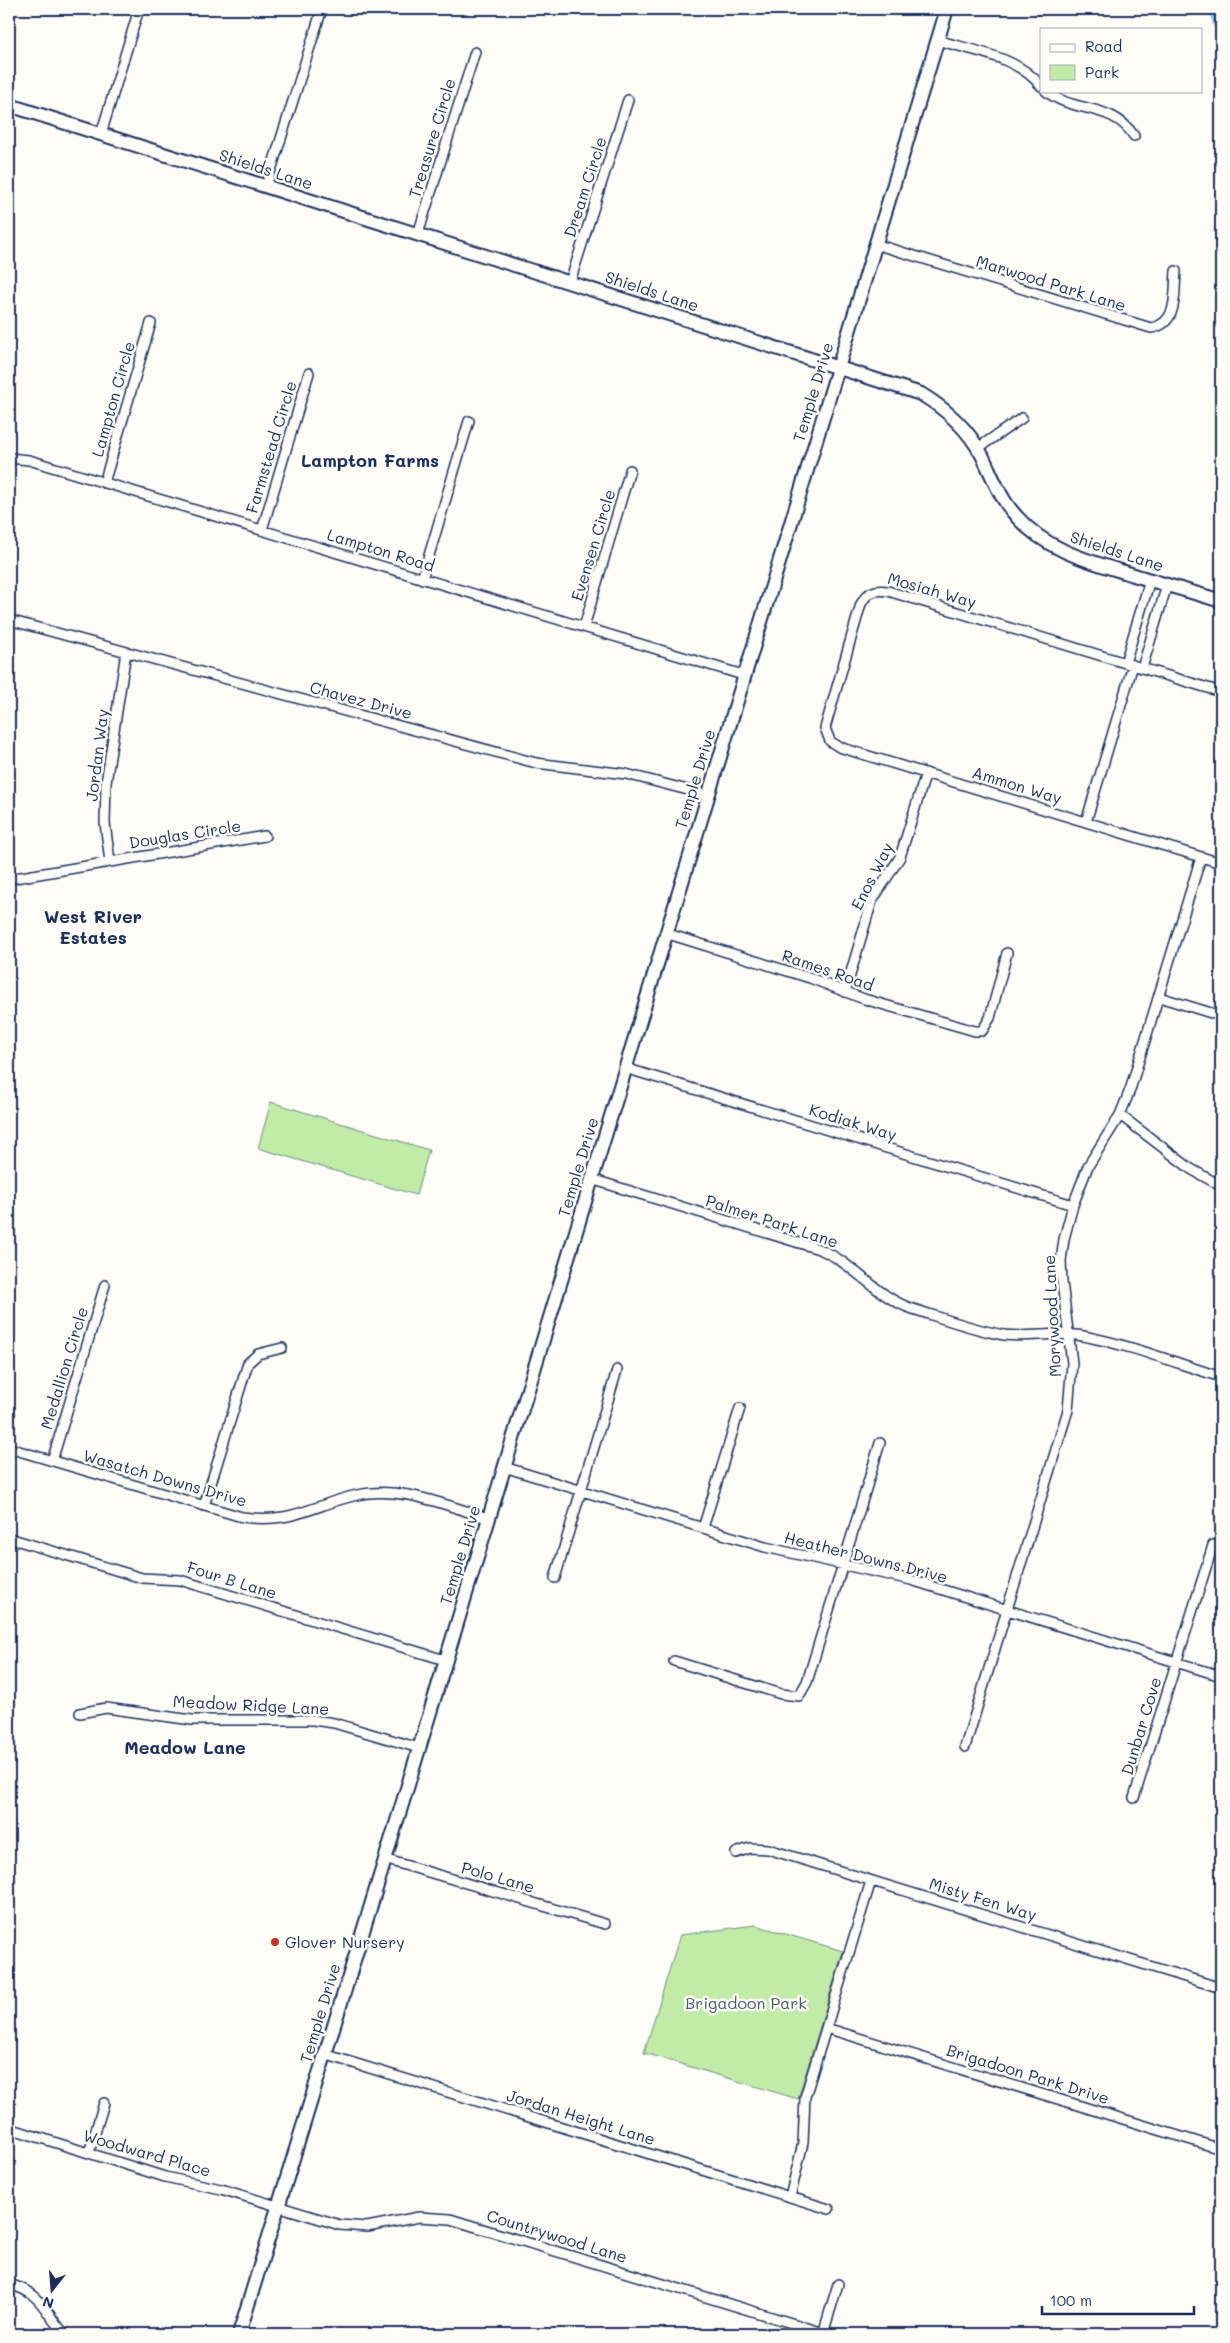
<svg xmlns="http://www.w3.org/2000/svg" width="1230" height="2343" viewBox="0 0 1230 2343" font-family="Mali,sans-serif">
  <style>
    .green { fill: #c2eba7; stroke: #6e8d82 }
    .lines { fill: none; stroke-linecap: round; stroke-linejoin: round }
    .canal { stroke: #92c5ef; stroke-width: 11 }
    .street-casing { stroke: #1b2f5e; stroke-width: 12 }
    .secondary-casing { stroke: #1b2f5e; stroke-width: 16 }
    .street { stroke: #fdfcf7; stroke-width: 9 }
    .secondary { stroke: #fdfcf7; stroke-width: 12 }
    .poi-dot { fill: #c8321e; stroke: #fdfcf7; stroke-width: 2 }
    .labels { text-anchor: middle; stroke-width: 5; stroke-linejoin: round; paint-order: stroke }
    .street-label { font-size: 16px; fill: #1b2f5e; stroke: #fdfcf7 }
    .poi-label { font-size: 16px; fill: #1b2f5e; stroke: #fdfcf7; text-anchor: start }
    .park-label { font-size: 16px; fill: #455e70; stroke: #fdfcf7 }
    .neighbourhood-label { font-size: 18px; font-weight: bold; fill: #1b2f5e; stroke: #fdfcf7 }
  </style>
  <rect width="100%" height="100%" fill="#fdfcf7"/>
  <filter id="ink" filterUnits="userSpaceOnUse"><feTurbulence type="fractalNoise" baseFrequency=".02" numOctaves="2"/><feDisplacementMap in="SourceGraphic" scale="10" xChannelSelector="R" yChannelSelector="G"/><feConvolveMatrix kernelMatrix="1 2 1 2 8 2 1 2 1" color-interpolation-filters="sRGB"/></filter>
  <g filter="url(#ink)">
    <!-- green -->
    <path class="green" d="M271 1102 429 1150 416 1195 258 1148Z
      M755 1925 843 1951 798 2099 644 2053 680 1935Z"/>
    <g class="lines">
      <!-- canal -->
      <path class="canal" d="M1214 9 1221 32"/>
      <defs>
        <path id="street" d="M937 40C973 51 1017 56 1041 86
          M1046 91C1074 114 1112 102 1134 136
          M101 134 139 9
          M266 186 322 9
          M418 234 475 52
          M875 244 1151 328C1179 324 1174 292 1176 271
          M570 282 628 100
          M978 448 1022 418
          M9 458 29 460 743 675
          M104 483 151 323
          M262 530 309 373
          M422 579 469 421
          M9 620 536 763 626 774 707 795
          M584 627 630 470
          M1125 663 1150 580
          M1142 668 1167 585
          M1221 692 888 591C875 589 867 592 861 604L825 728 830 741 839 747 1221 863
          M1086 822 1133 665
          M110 862 105 823 106 783 126 652
          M9 879 265 836
          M665 933 810 978 864 999 975 1031H982L990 1018 1007 953
          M845 992 872 901 900 857 926 773
          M1159 997 1221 1016
          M625 1068 1073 1205
          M1120 1115 1191 1169 1221 1186
          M591 1179 819 1249C854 1263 876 1297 913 1309 942 1318 974 1330 1004 1335 1031 1338 1057 1331 1083 1336 1130 1345 1176 1363 1221 1377
          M9 1448 242 1517C294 1524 312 1505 357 1495 401 1485 447 1506 488 1518
          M52 1461 105 1285
          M504 1467 765 1547 911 1580 1221 1676
          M204 1506 248 1363 258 1354 282 1348
          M703 1528 740 1408
          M9 1538 142 1578 180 1580 445 1660
          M555 1578 617 1370
          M674 1661 781 1694 799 1696 807 1682 880 1443
          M80 1713 106 1708 192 1720H313L334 1723 419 1748
          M965 1747 1068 1410 1072 1363 1062 1282 1061 1261 1064 1239 1073 1205 1088 1166 1120 1115 1130 1090 1201 857
          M1134 1798 1213 1545
          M736 1853 750 1848 768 1849 1221 1988
          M384 1859 605 1924
          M826 2028 1221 2149
          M324 2054 829 2209
          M9 2128 165 2177 221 2189 340 2225 367 2227 419 2217 450 2219 824 2333
          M89 2153 104 2103
          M790 2197 803 2143 805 2097 871 1881
          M9 2284C46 2295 42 2311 65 2334
          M823 2334 838 2284"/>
        <path id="secondary" d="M9 105 921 394C946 409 968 429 982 455 993 477 1000 499 1017 517 1048 552 1092 562 1134 575 1163 584 1192 592 1221 601
          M239 2334 408 1785 947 9"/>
      </defs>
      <!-- street casing -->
      <use href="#street" class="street-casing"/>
      <!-- secondary casing -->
      <use href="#secondary" class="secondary-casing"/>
      <!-- street -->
      <use href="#street" class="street"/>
      <!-- secondary -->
      <use href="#secondary" class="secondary"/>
    </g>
  </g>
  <!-- markers -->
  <circle class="poi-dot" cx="275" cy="1942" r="5"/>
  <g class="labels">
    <!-- street labels -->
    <g class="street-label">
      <text transform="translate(432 138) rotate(-73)" y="6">Treasure Circle</text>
      <text transform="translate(266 169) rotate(18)" y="6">Shields Lane</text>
      <text transform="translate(585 187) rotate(-72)" y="6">Dream Circle</text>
      <text transform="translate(1051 283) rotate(17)" y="6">Marwood Park Lane</text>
      <text transform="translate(652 291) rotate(18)" y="6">Shields Lane</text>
      <text transform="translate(813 392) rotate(-73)" y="6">Temple Drive</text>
      <text transform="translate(113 399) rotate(-74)" y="6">Lampton Circle</text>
      <text transform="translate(271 447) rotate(-73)" y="6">Farmstead Circle</text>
      <text transform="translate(593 545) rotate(-73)" y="6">Evensen Circle</text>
      <text transform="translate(381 550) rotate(17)" y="6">Lampton Road</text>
      <text transform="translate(1117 551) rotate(18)" y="6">Shields Lane</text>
      <text transform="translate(932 590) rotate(16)" y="6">Mosiah Way</text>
      <text transform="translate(361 700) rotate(15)" y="6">Chavez Drive</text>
      <text transform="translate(97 755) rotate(-83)" y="6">Jordan Way</text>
      <text transform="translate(695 779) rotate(-73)" y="6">Temple Drive</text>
      <text transform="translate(1017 785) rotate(17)" y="6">Ammon Way</text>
      <text transform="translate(185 834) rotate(-9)" y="6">Douglas Circle</text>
      <text transform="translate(872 876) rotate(-63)" y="6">Enos Way</text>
      <text transform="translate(828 970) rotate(19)" y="6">Rames Road</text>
      <text transform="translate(853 1122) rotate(17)" y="6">Kodiak Way</text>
      <text transform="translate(578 1167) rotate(-73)" y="6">Temple Drive</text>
      <text transform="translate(772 1221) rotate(18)" y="6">Palmer Park Lane</text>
      <text transform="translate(1052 1316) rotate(-93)" y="6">Morywood Lane</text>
      <text transform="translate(64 1368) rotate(-73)" y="6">Medallion Circle</text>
      <text transform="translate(165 1478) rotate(16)" y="6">Wasatch Downs Drive</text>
      <text transform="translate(460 1555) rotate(-73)" y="6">Temple Drive</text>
      <text transform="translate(866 1557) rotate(14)" y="6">Heather Downs Drive</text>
      <text transform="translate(232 1580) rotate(17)" y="6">Four B Lane</text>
      <text transform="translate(251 1705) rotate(3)" y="6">Meadow Ridge Lane</text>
      <text transform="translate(1141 1726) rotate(-73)" y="6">Dunbar Cove</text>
      <text transform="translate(498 1877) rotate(16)" y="6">Polo Lane</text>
      <text transform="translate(983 1899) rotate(17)" y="6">Misty Fen Way</text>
      <text transform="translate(320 2013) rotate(-73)" y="6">Temple Drive</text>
      <text transform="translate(1028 2074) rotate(17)" y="6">Brigadoon Park Drive</text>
      <text transform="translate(581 2117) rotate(17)" y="6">Jordan Height Lane</text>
      <text transform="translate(147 2153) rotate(16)" y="6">Woodward Place</text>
      <text transform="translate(557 2236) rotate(17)" y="6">Countrywood Lane</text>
    </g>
    <!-- poi labels -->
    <g class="poi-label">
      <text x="285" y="1948">Glover Nursery</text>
    </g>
    <!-- park labels -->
    <g class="park-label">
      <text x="746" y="2009">Brigadoon Park</text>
    </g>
    <!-- neighbourhood labels -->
    <g class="neighbourhood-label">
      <text x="370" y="467">Lampton Farms</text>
      <text x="93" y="923">West River<tspan x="93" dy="21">Estates</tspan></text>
      <text x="185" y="1754">Meadow Lane</text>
    </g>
  </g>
  <!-- margin -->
  <rect width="1230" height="2343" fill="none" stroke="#fdfcf7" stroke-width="30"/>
  <rect x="15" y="15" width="1200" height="2313" fill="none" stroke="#1b2f5e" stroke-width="2" filter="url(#ink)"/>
  <!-- legend -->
  <rect x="1040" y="28" width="162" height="65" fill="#fdfcf7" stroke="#a3aaba"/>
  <rect x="1050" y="44" width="25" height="8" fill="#fdfcf7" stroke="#a3aaba"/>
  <text x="1085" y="52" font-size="15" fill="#1b2f5e">Road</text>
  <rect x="1050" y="65" width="25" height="15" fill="#c2eba7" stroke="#a3aaba"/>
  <text x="1085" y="78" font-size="15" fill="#1b2f5e">Park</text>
  <!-- north arrow -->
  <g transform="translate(52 2290) rotate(197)" stroke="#fdfcf7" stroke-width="4" paint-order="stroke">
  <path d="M0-4L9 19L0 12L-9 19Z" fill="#1b2f5e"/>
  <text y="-8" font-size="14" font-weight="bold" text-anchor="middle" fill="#1b2f5e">N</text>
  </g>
  <!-- scale -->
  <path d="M1042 2306v8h152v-8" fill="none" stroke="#1b2f5e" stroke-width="2.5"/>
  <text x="1050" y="2306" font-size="15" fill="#1b2f5e" stroke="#fdfcf7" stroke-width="4" paint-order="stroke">100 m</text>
</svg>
